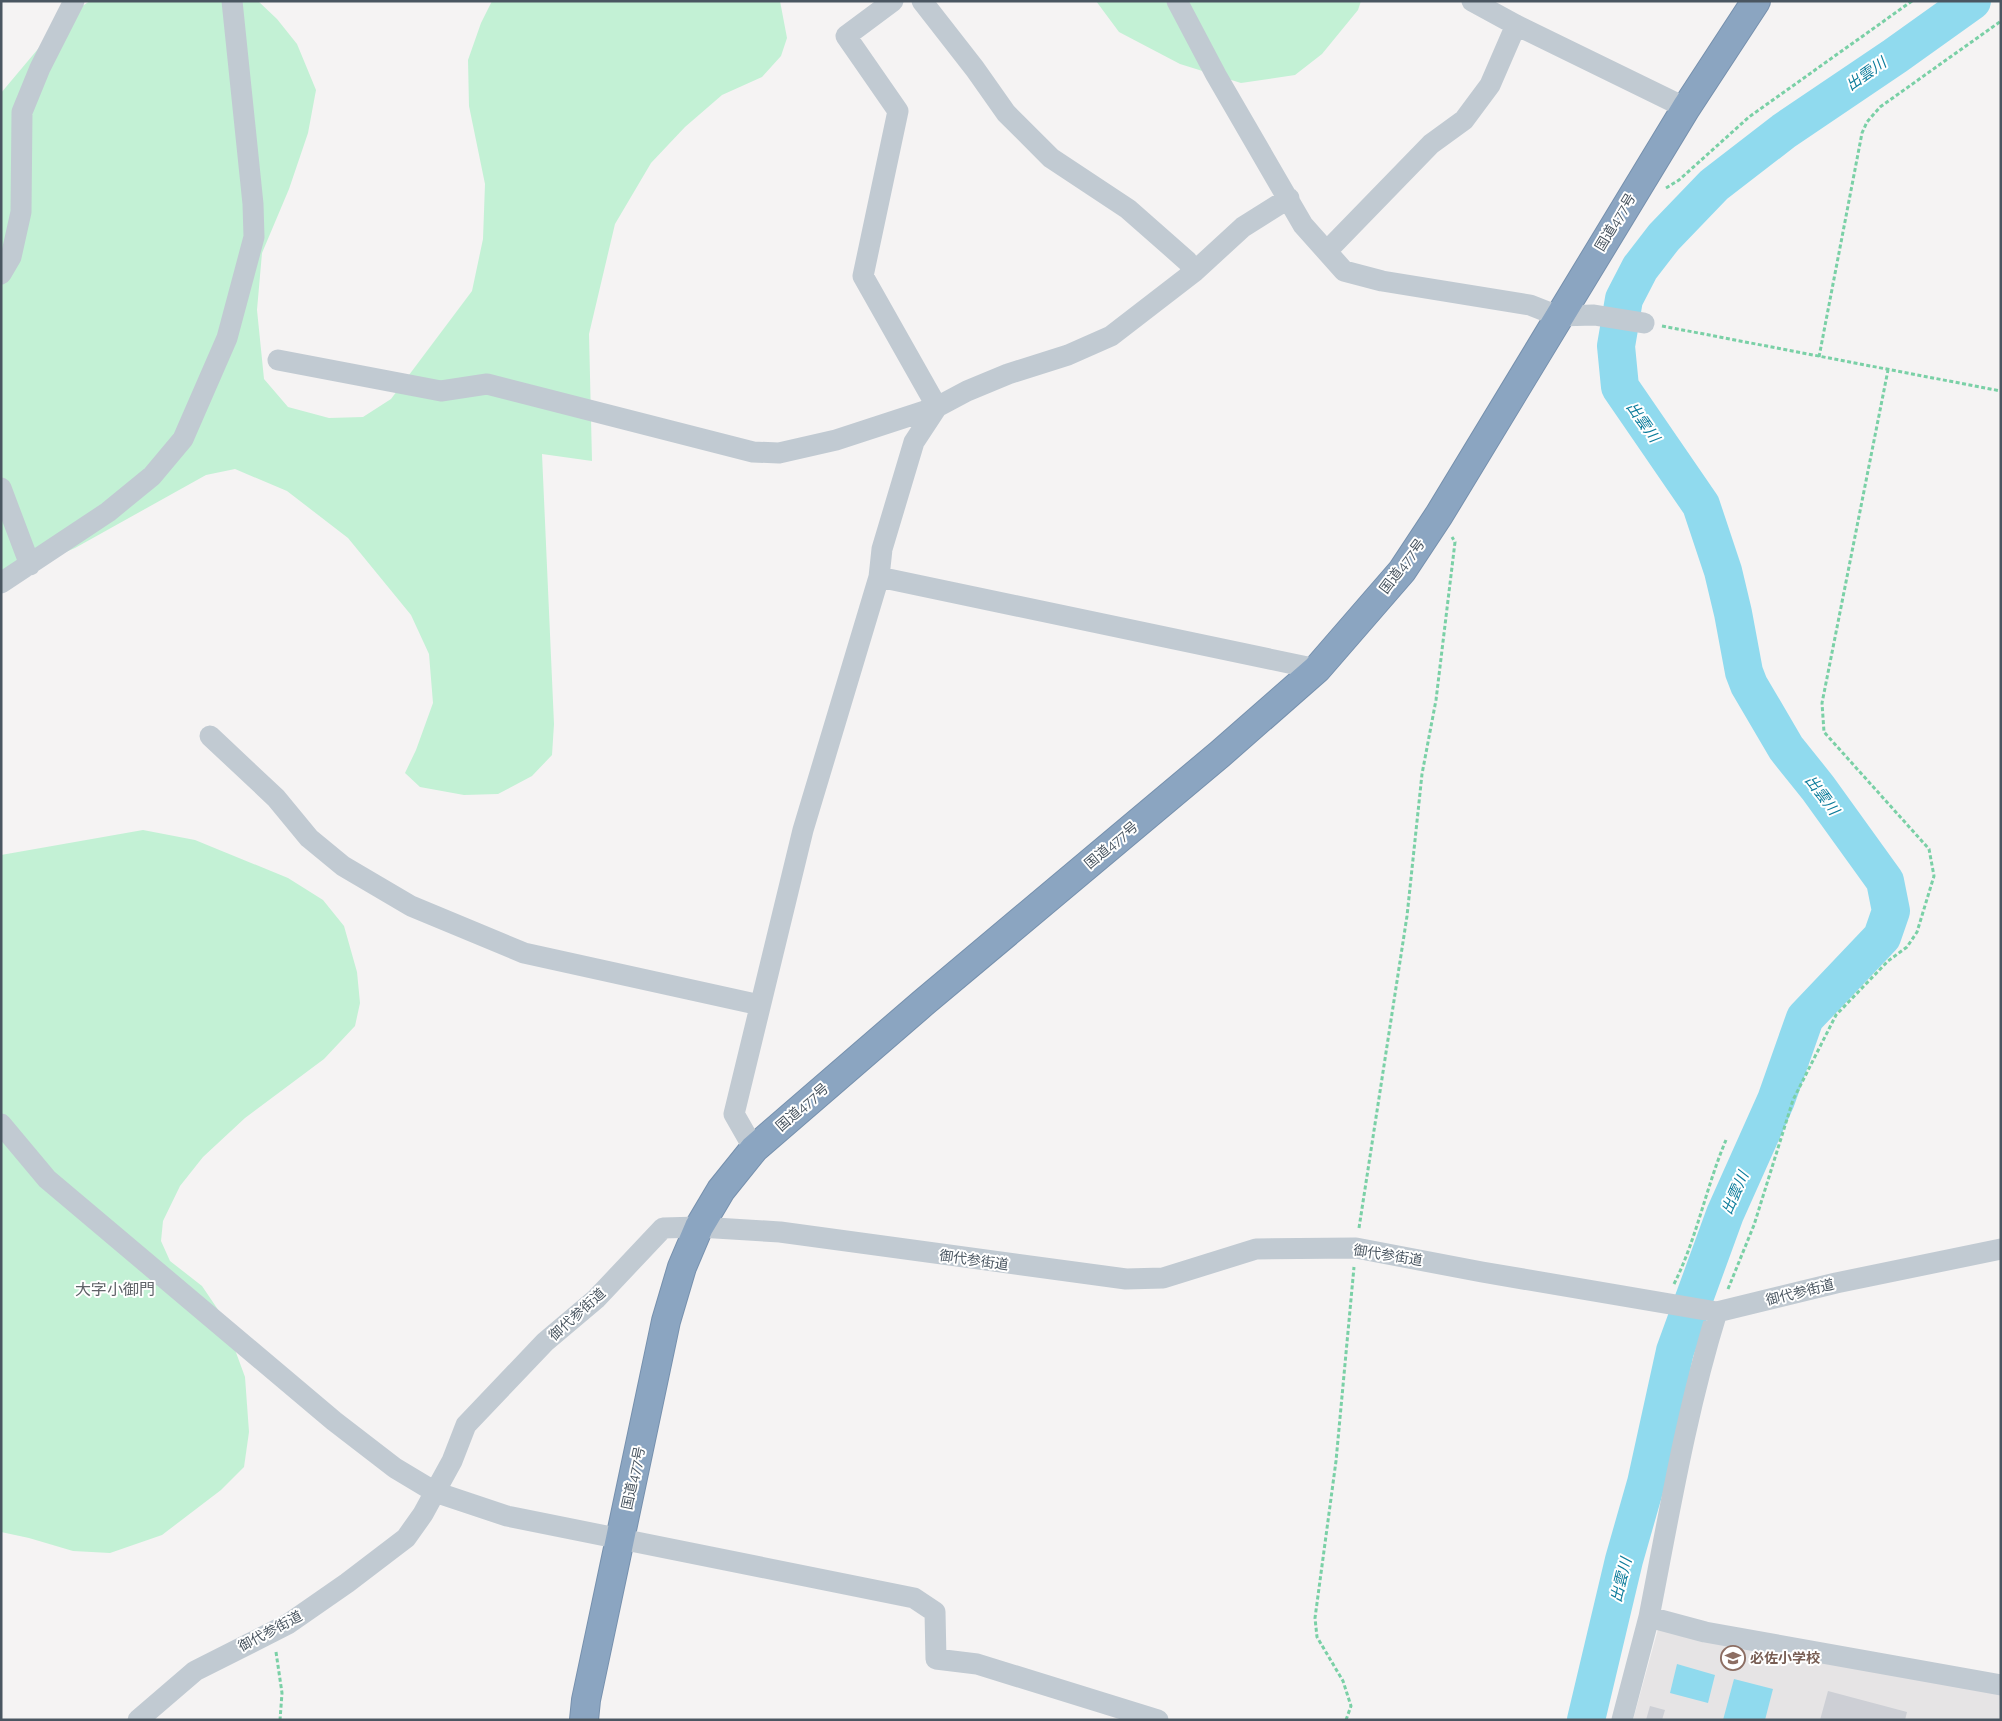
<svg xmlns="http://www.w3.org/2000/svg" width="2002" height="1721" viewBox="0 0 2002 1721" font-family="Raleway,'Noto Sans JP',sans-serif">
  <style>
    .education { fill: #e6e4e5 }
    .green { fill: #c3f1d5 }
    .water { fill: #90daee }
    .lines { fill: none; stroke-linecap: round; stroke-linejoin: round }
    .river { stroke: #90daee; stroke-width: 38 }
    .building { fill: #cdcfd5 }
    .highway-casing { stroke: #7690ad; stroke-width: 30 }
    .path { stroke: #7ad0a6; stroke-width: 3; stroke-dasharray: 4 2.5; stroke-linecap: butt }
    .minor { stroke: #c1cad2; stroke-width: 21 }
    .highway { stroke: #8ba5c1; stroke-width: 28 }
    .labels { text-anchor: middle; stroke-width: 4; stroke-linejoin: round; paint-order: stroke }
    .street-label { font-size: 14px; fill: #4a5661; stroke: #fff }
    .education-label { font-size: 14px; font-weight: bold; fill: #785e54; stroke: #fff; text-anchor: start }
    .water-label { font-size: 15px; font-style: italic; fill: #0c7c9b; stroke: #fff }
    .quarter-label { font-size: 16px; fill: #5f6368; stroke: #fff }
  </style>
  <rect width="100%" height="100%" fill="#f5f3f3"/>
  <!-- education -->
  <path class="education" d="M1658 1629 2001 1692V1720H1633Z"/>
  <!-- green -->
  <path class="green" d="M90 1H258L277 19 297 44 316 90 308 133 289 189 262 253 257 310 264 379 288 407 329 418 363 417 391 399 472 291 483 239 485 184 469 106 468 60 481 23 492 1H780L787 38 781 56 762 77 722 95 685 127 651 163 615 224 589 334 592 461 542 454 554 724 552 755 532 776 498 794 464 795 420 787 405 773 416 750 433 703 429 654 411 615 348 538 287 491 235 469 206 475 75 548 1 580V93L64 18Z
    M1096 1H1361L1358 10 1322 54 1295 75 1241 83 1180 64 1119 32Z
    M143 830 195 840 288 878 323 900 344 926 357 972 360 1003 355 1026 324 1059 245 1118 203 1157 180 1186 163 1221 161 1241 170 1261 202 1286 223 1317 245 1377 249 1432 244 1467 221 1490 162 1535 110 1553 73 1551 29 1538 1 1532V855Z"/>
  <!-- water -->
  <path class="water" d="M1677 1664 1715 1675 1708 1703 1670 1693Z
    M1734 1679 1773 1689 1765 1720H1723Z"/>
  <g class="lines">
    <!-- river -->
    <path class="river" d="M1586 1720 1624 1560 1646 1483 1675 1351 1725 1214 1776 1100 1805 1018 1882 937 1891 911 1885 881 1818 788 1786 748 1749 685 1744 672 1733 613 1723 571 1701 505 1620 387 1616 346 1624 299 1640 268 1664 237 1714 185 1784 131 1895 56 1972 1"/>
  </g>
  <!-- building -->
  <path class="building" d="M1828 1691 1907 1712 1905 1720H1820Z
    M1650 1706 1665 1710 1662 1720H1646Z"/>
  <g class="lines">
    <defs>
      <path id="highway" d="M584 1720 586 1700 666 1321 682 1267 699 1227 721 1190 754 1149 923 1003 1220 754 1317 669 1402 571 1439 515 1686 108 1756 1"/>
    </defs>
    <!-- highway casing -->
    <use href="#highway" class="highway-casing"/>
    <!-- path -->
    <path class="path" d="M1666 188 1679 180 1749 117 1912 1
      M1662 326 2001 391
      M1819 357 1862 133 1867 122 1880 107 2001 21
      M1359 1228 1407 916 1422 774 1436 700 1455 542 1452 537
      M1674 1284C1697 1238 1706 1187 1726 1140
      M1728 1289 1754 1225 1793 1100 1836 1015 1888 961 1907 947 1917 932 1934 876 1929 849 1824 732 1822 703 1888 370
      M276 1652 282 1693 280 1720
      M1346 1720 1351 1706 1343 1681 1317 1637 1315 1618 1336 1461 1354 1267"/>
    <!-- minor -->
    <path class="minor" d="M893 1 846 36 898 111 863 276 937 407
      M922 1 975 69 1006 113 1051 158 1128 209 1187 261 1194 272
      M1177 1 1216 75 1303 225 1344 271 1382 281 1530 305 1558 316 1594 315 1644 323
      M1472 1 1516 25 1686 108
      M1327 251 1431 144 1464 120 1490 85 1516 25
      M1 274 11 257 21 212 22 112 40 68 74 1
      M278 360 441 391 487 384 753 452 779 453 836 440 937 407 967 391 1008 374 1068 355 1111 336 1194 272 1243 227 1289 198
      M1 488 30 565
      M879 577 1317 669
      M1 583 108 512 152 476 183 439 227 338 254 237 253 204 232 1
      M210 736 276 798 309 838 343 866 411 906 524 953 760 1005
      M1 1124 47 1179 334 1421 395 1468 435 1492 507 1516 914 1598 935 1612 936 1659 977 1664 1158 1720
      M754 1149 734 1114 803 830 879 577 882 549 914 442 937 407
      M1717 1312C1686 1412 1669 1515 1649 1617L1705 1632 2001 1685
      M138 1720 195 1671 288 1624 347 1583 406 1538 423 1514 435 1492 452 1461 466 1425 545 1342 596 1299 663 1228 699 1227 780 1232 1126 1279 1163 1278 1256 1249 1356 1248 1482 1272 1717 1312 1836 1283 2001 1249
      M1622 1720 1649 1617"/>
    <!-- highway -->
    <use href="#highway" class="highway"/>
  </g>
  <!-- icons -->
  <defs>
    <symbol id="school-ring" viewBox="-11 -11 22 22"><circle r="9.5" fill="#fff" stroke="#8d6e63" stroke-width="1.5"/><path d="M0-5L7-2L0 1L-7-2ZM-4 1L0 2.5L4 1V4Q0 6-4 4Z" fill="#8d6e63"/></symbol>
  </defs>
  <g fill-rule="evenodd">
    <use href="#school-ring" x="1719" y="1644" width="28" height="28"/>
  </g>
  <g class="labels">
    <!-- street labels -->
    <g class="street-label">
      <text transform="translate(1615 222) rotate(-59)" y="5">国道477号</text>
      <text transform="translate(1402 566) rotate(-53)" y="5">国道477号</text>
      <text transform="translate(1111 845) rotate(-40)" y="5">国道477号</text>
      <text transform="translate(802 1107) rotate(-41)" y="5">国道477号</text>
      <text transform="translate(1388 1255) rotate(9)" y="5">御代参街道</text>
      <text transform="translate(974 1260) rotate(8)" y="5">御代参街道</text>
      <text transform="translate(1800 1292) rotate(-14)" y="5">御代参街道</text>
      <text transform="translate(577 1314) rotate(-42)" y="5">御代参街道</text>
      <text transform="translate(633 1478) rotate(-78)" y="5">国道477号</text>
      <text transform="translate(270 1631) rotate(-28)" y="5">御代参街道</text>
    </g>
    <!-- education labels -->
    <g class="education-label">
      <text x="1750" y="1663">必佐小学校</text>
    </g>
    <!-- water labels -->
    <g class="water-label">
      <text transform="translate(1866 74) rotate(-35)" y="5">出雲川</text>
      <text transform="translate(1643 422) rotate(55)" y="5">出雲川</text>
      <text transform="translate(1822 795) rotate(53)" y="5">出雲川</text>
      <text transform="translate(1735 1193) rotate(-66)" y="5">出雲川</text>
      <text transform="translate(1621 1580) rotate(-76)" y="5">出雲川</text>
    </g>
    <!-- quarter labels -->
    <g class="quarter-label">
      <text x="115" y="1295">大字小御門</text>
    </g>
  </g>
  <!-- border -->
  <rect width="2002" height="1721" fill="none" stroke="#4a5661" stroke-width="5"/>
</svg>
